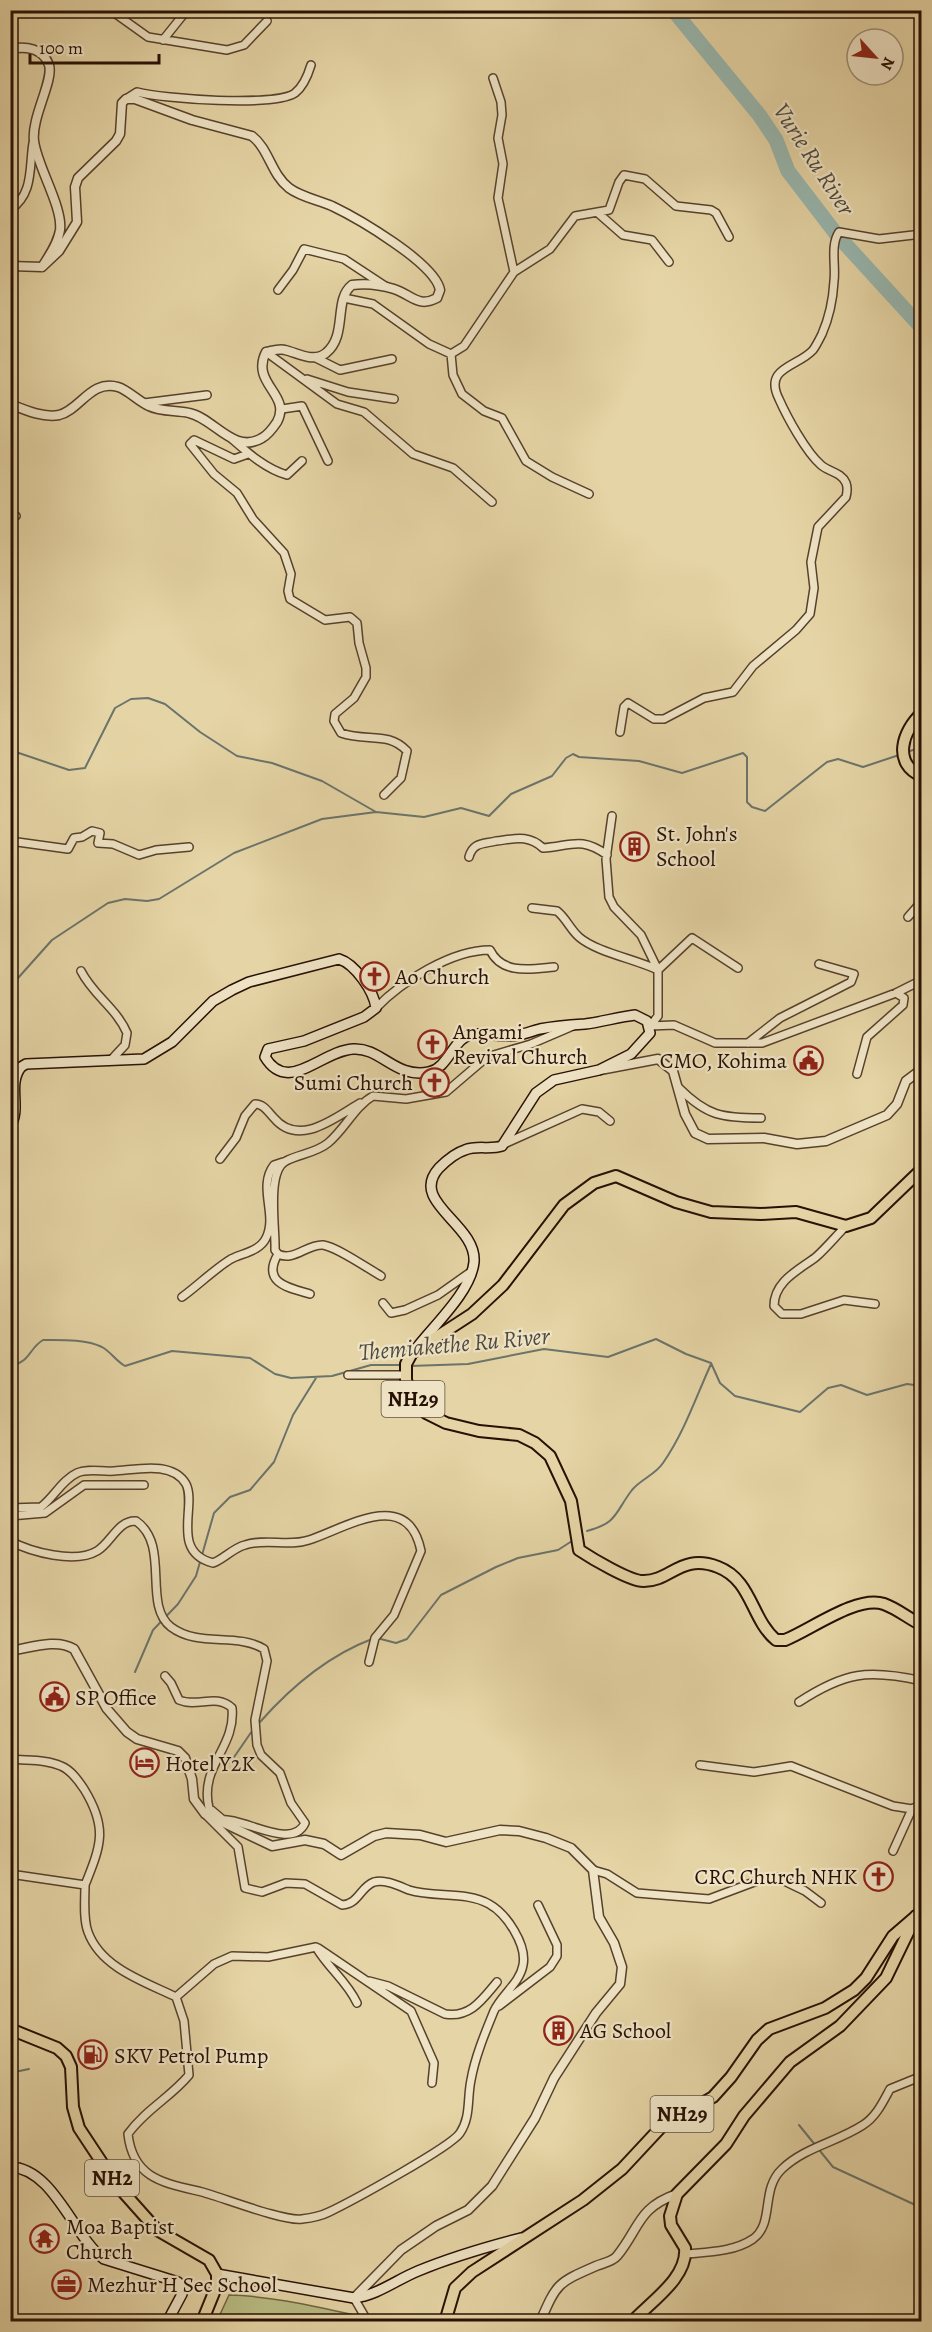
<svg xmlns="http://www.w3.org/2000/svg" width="932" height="2332" viewBox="0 0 932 2332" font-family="Alegreya,serif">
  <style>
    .green { fill: #b8bc83; stroke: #706644; stroke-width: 1.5 }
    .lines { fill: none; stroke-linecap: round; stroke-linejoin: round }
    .stream { stroke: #6b746b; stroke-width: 2 }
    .river { stroke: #98b7af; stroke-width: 15 }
    .minor-casing { stroke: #57412c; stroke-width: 10 }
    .tertiary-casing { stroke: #57412c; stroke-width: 11 }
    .secondary-casing { stroke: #281004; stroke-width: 12 }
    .primary-casing { stroke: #281004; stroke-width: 14 }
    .trunk-casing { stroke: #281004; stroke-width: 14 }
    .minor { stroke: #eee3c4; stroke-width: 7 }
    .tertiary { stroke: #eee3c4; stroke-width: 8 }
    .secondary { stroke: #eee3c4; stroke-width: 9 }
    .primary { stroke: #e5d4a5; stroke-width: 10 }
    .trunk { stroke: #e5d4a5; stroke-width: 10 }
    .labels { text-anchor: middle; stroke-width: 4.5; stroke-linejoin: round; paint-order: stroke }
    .shield { fill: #eee3c4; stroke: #634f3e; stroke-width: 1.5 }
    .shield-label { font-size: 21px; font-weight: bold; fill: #281004 }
    .poi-label { font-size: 22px; fill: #281004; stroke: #eee3c4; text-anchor: start }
    .water-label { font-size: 24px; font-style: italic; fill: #4f4a40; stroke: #eee3c4 }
  </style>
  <rect width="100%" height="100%" fill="#e5d4a5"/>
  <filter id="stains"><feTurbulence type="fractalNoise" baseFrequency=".00333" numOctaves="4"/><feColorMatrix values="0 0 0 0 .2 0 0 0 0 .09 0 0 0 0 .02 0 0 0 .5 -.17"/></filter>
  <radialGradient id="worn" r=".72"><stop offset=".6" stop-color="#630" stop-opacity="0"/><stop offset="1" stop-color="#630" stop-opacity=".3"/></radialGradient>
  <!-- green -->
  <path class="green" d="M229 2295C270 2296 313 2306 354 2315L358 2321H217Z"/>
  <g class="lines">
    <!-- stream -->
    <path class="stream" d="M10 750 69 770 85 768 115 708 131 699 148 698 165 704 200 732 237 756 272 763 322 781 376 812
      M907 752 922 747
      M10 987 52 940 108 903 125 899 147 901 159 899 234 853 322 819 376 812 424 817 461 808 489 816 511 794 552 776 566 758 573 754 579 757 639 761 682 773 743 753 747 757V802L752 807 765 811 827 762 838 759 863 767 899 755
      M10 1366C32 1361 28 1349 43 1340 61 1340 86 1339 102 1347 111 1352 116 1361 125 1366L172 1351 250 1358 275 1374 291 1378 332 1376 371 1365H401
      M410 1366 468 1364 544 1349 608 1357 656 1339 686 1354 711 1363 720 1383 735 1396 800 1412 828 1388 841 1385 867 1395 907 1384 922 1386
      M587 1531C618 1523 615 1512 632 1490 641 1479 655 1475 663 1463 684 1433 696 1397 711 1364
      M377 1638 396 1643 407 1639 441 1595 496 1567 518 1558 558 1550 572 1541
      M135 1672 153 1630 178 1604 196 1576 214 1513 230 1497 250 1490 274 1462 293 1415 316 1378
      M260 1722C291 1687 327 1656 372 1639
      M230 1763 252 1731
      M10 2073 29 2069
      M799 2125 833 2167 922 2208"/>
    <!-- river -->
    <path class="river" d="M673 10 760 116 776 140 788 171 837 235 922 328"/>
    <defs>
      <path id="minor" d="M96 10 113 12 148 37 227 50 244 45 267 21
        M163 40 187 10
        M126 99 137 92C163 99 275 107 295 93 304 86 308 75 311 65
        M10 210C34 194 29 167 33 143
        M598 213 623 235 652 240 669 262
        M514 272 550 249 575 216 609 210 619 182 624 175 645 179 676 206 711 210 716 213 729 237
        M278 290 293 270 304 249 344 259 385 286
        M344 298 373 304 429 344 451 354 464 346 514 272 498 198 503 164 498 138 502 115 501 102 493 78
        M266 352 337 404 364 412 413 454 453 468 492 502
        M451 354 453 375 462 394 484 411 502 418 526 461 552 477 589 494
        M316 358 340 370 392 359
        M307 379 348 392 394 399
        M144 403 207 395
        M282 409 302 406 328 461
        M232 439C248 453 266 469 287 475L302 461
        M248 454 234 459 194 440 190 444 214 474 237 493 253 519 284 553 291 574 288 591 290 599 325 620 350 617 357 623 359 643 366 668V677L354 698 335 714 334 721 341 733C367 742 388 731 407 751L401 778 384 795
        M10 514 16 516
        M620 732 624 707 628 703 654 719H664L704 698 733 692 753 666 796 630 810 614 814 588 811 562 818 527 846 497C847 493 848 488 846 483 841 472 829 472 821 465 806 452 787 417 779 399 763 367 798 367 813 350 816 346 819 340 822 334 829 318 833 299 834 281 836 266 830 245 839 232L879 239 922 234
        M612 816 606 859 609 897 614 907 641 935 658 970 692 938 738 968
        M10 841 68 849 74 838 82 837 92 831 100 833 98 843 113 844 139 855 156 850 189 847
        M469 857C473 842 484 844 496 841 514 839 528 834 543 848 571 846 581 836 607 855
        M532 908 557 911C566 918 570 929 579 937 596 952 635 959 658 970V1016L650 1026
        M908 917 922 901
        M81 971C93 995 117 1009 127 1033L125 1045 112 1059
        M376 1008C402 981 452 950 490 950 502 975 531 969 554 967
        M650 1026 674 1025 715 1043H762L896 993 922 980
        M748 1043 780 1018 851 982 854 974 819 964
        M857 1074 867 1037 903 1005 904 998 896 993
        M679 1088C707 1116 722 1118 761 1118
        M504 1144 582 1109 599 1112 610 1121
        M220 1159 236 1138 245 1116 255 1104C264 1104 268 1112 274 1118 299 1148 336 1117 360 1103
        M846 1226C836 1236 827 1247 816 1257 799 1270 774 1281 774 1306L782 1314H801L844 1300 875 1304
        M278 1254C261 1283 289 1288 310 1294
        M381 1276C367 1268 337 1247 323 1245 307 1244 293 1262 278 1254L275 1250C276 1229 266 1171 286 1161 299 1154 316 1153 328 1143 345 1129 355 1106 373 1096L406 1099 446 1092 487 1057 531 1044 573 1026
        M182 1297C196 1287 217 1267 231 1259 243 1253 260 1251 266 1238 278 1215 257 1187 274 1165L283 1162
        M383 1303 391 1313 405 1310 438 1295 472 1271
        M348 1375H405
        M10 1508 41 1507C54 1497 62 1480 77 1473 88 1468 102 1472 114 1471 135 1470 172 1460 186 1484 197 1506 170 1552 213 1563 224 1559 233 1548 245 1545 266 1538 289 1547 309 1540 344 1529 408 1486 421 1551L394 1615 375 1638 369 1662
        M10 1516 45 1513 84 1485H144
        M10 1541C31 1552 75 1564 97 1551 111 1543 118 1520 136 1521 171 1545 142 1605 171 1627 199 1648 236 1632 264 1649L267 1661 255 1720 257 1745 261 1755 280 1773 291 1803 305 1823C292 1852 241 1815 217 1820
        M165 1676 171 1683 179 1700C198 1708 216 1693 232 1708 236 1748 199 1766 209 1808L222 1819
        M799 1702C845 1672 868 1669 922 1681
        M10 1759C27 1761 46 1759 61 1766 71 1770 78 1780 84 1789 108 1828 101 1845 85 1885
        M700 1765 754 1772 791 1766 893 1806 912 1809 922 1804
        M893 1851 912 1809
        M593 1870 607 1874 637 1893 709 1899 757 1881 776 1877 805 1891 821 1903
        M10 1874 85 1885C85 1899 83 1919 88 1932 101 1968 145 1982 176 1997L184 2021 189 2075C171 2097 145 2110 128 2134 133 2179 164 2183 202 2192 224 2198 285 2222 302 2219 311 2218 321 2216 329 2212 350 2202 451 2147 460 2133 471 2117 467 2098 471 2080 475 2057 485 2033 494 2011 501 1995 520 1983 523 1965 527 1945 507 1914 489 1904 466 1891 435 1898 409 1890 399 1886 385 1879 374 1882 360 1887 359 1904 342 1905L305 1884 286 1883 262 1892 245 1888 238 1847 207 1816
        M318 1948 411 2011 434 2063 432 2083
        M369 1981 388 1986 445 2014C470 2018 482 2000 497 1982
        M176 1997 214 1964 232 1956 268 1957 316 1947C328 1968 347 1981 357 2003
        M499 2006 550 1967 557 1956V1945L538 1905
        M686 2254C707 2252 734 2252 753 2239 775 2223 760 2190 782 2169 805 2147 837 2142 863 2125 876 2117 883 2102 890 2089L922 2076
        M354 2298 368 2322"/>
      <path id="tertiary" d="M10 49C26 46 43 48 49 65 54 80 31 118 34 141 37 166 63 207 60 230 58 243 49 256 42 267L10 266
        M10 404C25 410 43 418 59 415 80 410 91 379 118 387 128 390 138 401 149 406 161 412 176 410 189 413 214 418 234 455 262 438 268 435 273 428 277 422 292 394 250 384 266 352 272 351 279 348 285 350 298 353 313 363 326 353 348 335 333 300 352 285 366 283 381 285 394 289 412 295 418 308 437 298L440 290C435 263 357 218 332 206 318 200 301 197 289 188 271 174 269 149 252 136L192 120 135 99H126L122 103 120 134 116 141 78 178 75 187 77 222 59 251 42 267
        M600 1070 658 1059 673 1071 685 1114 695 1133 708 1139 764 1138 797 1144 826 1141 887 1115 897 1104 906 1081 922 1069
        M10 1651C30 1648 56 1638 74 1649L107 1709 127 1732 137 1739 178 1751 185 1758 192 1779 194 1799 205 1814 272 1846 305 1840 324 1844 341 1855 374 1836 386 1833 420 1835 446 1842 500 1830 519 1831 546 1838 571 1848 593 1870 599 1917 614 1943 622 1967 620 1984 596 2013 554 2078 535 2118 492 2186 468 2210 436 2226 401 2250 354 2298
        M540 2322C557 2283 557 2283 596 2266 603 2263 612 2262 617 2256 640 2228 637 2208 677 2194"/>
      <path id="secondary" d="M10 1127C22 1108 7 1085 21 1067L26 1064 144 1059 172 1042 213 1001 232 990 249 982 339 959C355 964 374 991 376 1008L364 1017 304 1041 268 1049 265 1057C288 1095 321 1051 353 1049 381 1047 395 1079 429 1072 449 1068 453 1037 473 1034 487 1033 502 1038 518 1035 525 1034 532 1031 540 1029 555 1026 570 1025 585 1024 602 1022 618 1017 635 1015L647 1021 650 1033 631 1054 599 1070 554 1080 536 1093 502 1146C490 1150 477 1145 465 1150 455 1153 446 1161 439 1168 408 1202 477 1224 474 1262 471 1292 433 1326 415 1350
        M10 2167C54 2168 74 2238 104 2259L178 2282 182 2294 167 2322
        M217 2274 354 2298C378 2295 396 2280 418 2271 452 2257 486 2247 521 2238"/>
      <path id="primary" d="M632 2322C650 2302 688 2278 685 2248L671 2225 670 2216 677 2194 726 2144 744 2116 790 2062 840 2026 886 1978 916 1916"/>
      <path id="trunk" d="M922 713C902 731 892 764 922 776
        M922 1169 871 1218 846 1226 796 1212 761 1214 711 1212 676 1202 616 1176 594 1183 564 1205 503 1285 472 1314 412 1353 406 1364V1380L412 1397 426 1413 446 1423 479 1431 519 1435 535 1443 550 1456 571 1501 579 1550C591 1558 631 1582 644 1581 671 1581 681 1553 718 1567 752 1580 751 1619 776 1640H785C812 1629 857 1595 884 1604 898 1609 909 1619 922 1625
        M10 2029 57 2048 66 2056 71 2067 73 2107 79 2128 116 2184 157 2230 209 2260 217 2274V2285L202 2322
        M445 2322 455 2288 472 2272 583 2200 622 2169 663 2125 713 2097 731 2077 757 2040 769 2029 825 2008 854 1990 866 1978 893 1936 922 1911"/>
    </defs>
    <!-- minor casing -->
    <use href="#minor" class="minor-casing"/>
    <!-- tertiary casing -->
    <use href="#tertiary" class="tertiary-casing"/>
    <!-- secondary casing -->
    <use href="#secondary" class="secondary-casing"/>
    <!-- primary casing -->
    <use href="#primary" class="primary-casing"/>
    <!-- trunk casing -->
    <use href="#trunk" class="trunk-casing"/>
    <!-- minor -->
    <use href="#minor" class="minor"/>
    <!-- tertiary -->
    <use href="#tertiary" class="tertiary"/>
    <!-- secondary -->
    <use href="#secondary" class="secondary"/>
    <!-- primary -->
    <use href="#primary" class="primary"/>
    <!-- trunk -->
    <use href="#trunk" class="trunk"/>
  </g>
  <!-- icons -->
  <defs>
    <symbol id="building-ring" viewBox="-11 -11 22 22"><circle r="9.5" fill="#eee3c4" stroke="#8f2418" stroke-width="1.5"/><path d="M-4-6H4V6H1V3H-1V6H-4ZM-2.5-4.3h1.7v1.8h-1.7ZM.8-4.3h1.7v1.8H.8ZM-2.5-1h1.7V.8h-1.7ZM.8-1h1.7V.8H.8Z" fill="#8f2418"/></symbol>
    <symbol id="church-ring" viewBox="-11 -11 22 22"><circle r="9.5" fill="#eee3c4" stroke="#8f2418" stroke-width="1.5"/><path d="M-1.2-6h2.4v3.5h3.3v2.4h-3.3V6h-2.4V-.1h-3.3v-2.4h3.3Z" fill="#8f2418"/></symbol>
    <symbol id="civic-ring" viewBox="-11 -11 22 22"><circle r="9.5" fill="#eee3c4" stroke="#8f2418" stroke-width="1.5"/><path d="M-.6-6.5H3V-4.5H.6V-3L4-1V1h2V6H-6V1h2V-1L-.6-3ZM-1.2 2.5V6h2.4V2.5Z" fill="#8f2418"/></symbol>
    <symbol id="hotel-ring" viewBox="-11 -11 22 22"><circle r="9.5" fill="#eee3c4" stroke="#8f2418" stroke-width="1.5"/><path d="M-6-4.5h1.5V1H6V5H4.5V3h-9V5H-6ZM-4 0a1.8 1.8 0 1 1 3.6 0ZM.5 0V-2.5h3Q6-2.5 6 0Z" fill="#8f2418"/></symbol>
    <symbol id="fuel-ring" viewBox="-11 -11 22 22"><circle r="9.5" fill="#eee3c4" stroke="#8f2418" stroke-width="1.5"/><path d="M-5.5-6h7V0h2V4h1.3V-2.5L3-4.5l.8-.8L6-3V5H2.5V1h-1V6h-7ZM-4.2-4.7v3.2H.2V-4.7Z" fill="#8f2418"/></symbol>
    <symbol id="temple-ring" viewBox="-11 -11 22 22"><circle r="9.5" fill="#eee3c4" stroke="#8f2418" stroke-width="1.5"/><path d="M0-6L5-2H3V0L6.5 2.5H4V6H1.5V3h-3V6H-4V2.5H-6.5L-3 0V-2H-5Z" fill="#8f2418"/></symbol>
    <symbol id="office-ring" viewBox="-11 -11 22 22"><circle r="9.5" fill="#eee3c4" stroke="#8f2418" stroke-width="1.5"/><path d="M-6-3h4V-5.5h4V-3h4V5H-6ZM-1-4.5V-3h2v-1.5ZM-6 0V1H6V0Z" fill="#8f2418"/></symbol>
  </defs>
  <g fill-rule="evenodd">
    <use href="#building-ring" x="618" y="830" width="33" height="33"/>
    <use href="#church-ring" x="358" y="960" width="33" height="33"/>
    <use href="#church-ring" x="416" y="1028" width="33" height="33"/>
    <use href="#civic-ring" x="792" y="1044" width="33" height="33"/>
    <use href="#church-ring" x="418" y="1066" width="33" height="33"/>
    <use href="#civic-ring" x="38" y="1680" width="33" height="33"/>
    <use href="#hotel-ring" x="128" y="1746" width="33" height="33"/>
    <use href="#church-ring" x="862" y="1860" width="33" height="33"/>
    <use href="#building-ring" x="542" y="2014" width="33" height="33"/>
    <use href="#fuel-ring" x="76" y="2038" width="33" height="33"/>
    <use href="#temple-ring" x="28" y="2222" width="33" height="33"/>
    <use href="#office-ring" x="50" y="2268" width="33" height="33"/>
  </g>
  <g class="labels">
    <!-- shield labels -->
    <g class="shield">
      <rect x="381.5" y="1381" width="63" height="36" rx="4.5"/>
      <rect x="650.5" y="2096" width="63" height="36" rx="4.5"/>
      <rect x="85" y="2160" width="54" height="36" rx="4.5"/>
    </g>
    <g class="shield-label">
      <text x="413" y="1406">NH29</text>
      <text x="682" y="2121">NH29</text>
      <text x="112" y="2185">NH2</text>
    </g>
    <!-- poi labels -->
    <g class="poi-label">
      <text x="656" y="841">St. John's<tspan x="656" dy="25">School</tspan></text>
      <text x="395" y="984">Ao Church</text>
      <text x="453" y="1039">Angami<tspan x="453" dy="25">Revival Church</tspan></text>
      <text x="787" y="1068" text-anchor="end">CMO, Kohima</text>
      <text x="413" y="1090" text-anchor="end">Sumi Church</text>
      <text x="75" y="1705">SP Office</text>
      <text x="165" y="1771">Hotel Y2K</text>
      <text x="857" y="1884" text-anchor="end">CRC Church NHK</text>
      <text x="580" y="2038">AG School</text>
      <text x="114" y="2063">SKV Petrol Pump</text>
      <text x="66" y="2234">Moa Baptist<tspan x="66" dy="25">Church</tspan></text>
      <text x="87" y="2292">Mezhur H Sec School</text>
    </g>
    <!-- water labels -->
    <g class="water-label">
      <text transform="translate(814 159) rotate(57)" y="8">Vurie Ru River</text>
      <text transform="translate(454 1344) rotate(-5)" y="8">Themiakethe Ru River</text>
    </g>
  </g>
  <!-- margin -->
  <rect width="932" height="2332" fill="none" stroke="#e5d4a5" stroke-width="36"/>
  <rect x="12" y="12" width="908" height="2308" fill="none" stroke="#281004" stroke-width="3"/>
  <rect x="18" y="18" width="896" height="2296" fill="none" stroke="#281004" stroke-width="1.5"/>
  <!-- north arrow -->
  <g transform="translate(875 57) rotate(117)"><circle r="28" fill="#eee3c4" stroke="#9f8f77" stroke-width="1.5"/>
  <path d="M0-4.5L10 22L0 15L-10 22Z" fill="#8f2418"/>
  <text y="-9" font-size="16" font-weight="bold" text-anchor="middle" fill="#281004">N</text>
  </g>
  <!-- scale -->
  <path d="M30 54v9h129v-9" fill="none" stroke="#281004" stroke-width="3"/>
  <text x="39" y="54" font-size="18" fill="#281004" stroke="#eee3c4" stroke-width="4.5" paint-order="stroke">100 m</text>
  <rect width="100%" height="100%" filter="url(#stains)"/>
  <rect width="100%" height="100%" fill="url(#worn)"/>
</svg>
